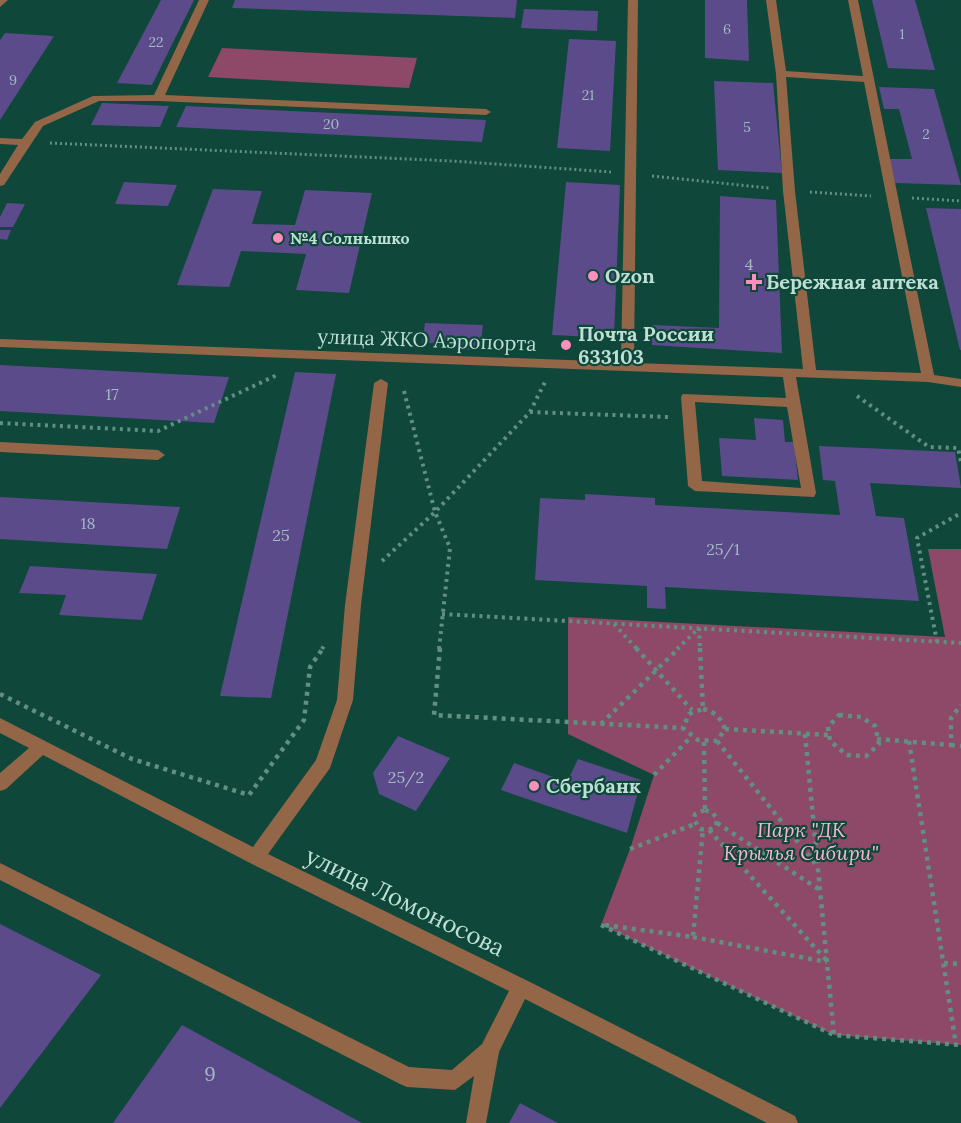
<svg xmlns="http://www.w3.org/2000/svg" width="961" height="1123" viewBox="0 0 961 1123" font-family="Lora,serif">
  <style>
    .green { fill: #8d4967 }
    .building { fill: #5b4b8a }
    .lines { fill: none; stroke-linecap: round; stroke-linejoin: round }
    .path-far2 { stroke: #618f82; stroke-width: 3; stroke-dasharray: 2 3; stroke-linecap: butt }
    .path-far1 { stroke: #618f82; stroke-width: 4; stroke-dasharray: 3 4.5; stroke-linecap: butt }
    .path { stroke: #618f82; stroke-width: 4.5; stroke-dasharray: 4 5; stroke-linecap: butt }
    .minor { fill: #936648; fill-rule: evenodd }
    .poi-dot { fill: #fd8ebe; stroke: #0f473a; stroke-width: 2 }
    .labels { text-anchor: middle; stroke-width: 4.5; stroke-linejoin: round; paint-order: stroke }
    .far-number-label { font-size: 14px; fill: #a4bac2 }
    .far-poi-label { font-size: 16px; font-weight: bold; fill: #bddfd4; stroke: #0f473a; text-anchor: start }
    .number-label { font-size: 16px; fill: #a4bac2 }
    .poi-label { font-size: 20px; font-weight: bold; fill: #bddfd4; stroke: #0f473a; text-anchor: start }
    .street-label { font-size: 20px; fill: #bddfd4; stroke: #0f473a }
    .park-label { font-size: 20px; font-style: italic; fill: #f6b7cf; stroke: #0f473a }
    .near-number-label { font-size: 20px; fill: #a4bac2 }
    .near-street-label { font-size: 24px; fill: #bddfd4; stroke: #0f473a }
  </style>
  <rect width="100%" height="100%" fill="#0f473a"/>
  <!-- green -->
  <path class="green" d="M222 48 417 58 409 88 208 77Z
    M928 549H961V1045L834 1035 601 925 630 849 654 775 568 734V617L945 637Z"/>
  <!-- building -->
  <path class="building" d="M161 0H194L152 85 117 83Z
    M235 0H517L515 18 232 8Z
    M705 0H747L749 61 705 58Z
    M872 0H915L935 70 888 68Z
    M524 9 598 11 597 31 521 28Z
    M5 33 54 36 0 120V40Z
    M569 39 616 41 610 151 557 148Z
    M714 81 773 83 782 173 718 170Z
    M879 87 934 89 961 185 895 183 889 159H912L899 109H884Z
    M102 103 169 106 160 127 91 125Z
    M186 106 486 120 482 142 176 127Z
    M124 182 177 185 168 206 115 204Z
    M566 182 620 185 614 338 552 335Z
    M213 189 262 191 252 224 295 225 305 190 372 193 349 293 296 290 306 254 241 251 229 287 177 285Z
    M720 196 776 200 782 353 652 345V325L719 328Z
    M7 203 25 204 13 227H0V217Z
    M926 208 961 209V350H960Z
    M0 230H11L7 240 0 239Z
    M425 323 483 325 480 350 434 348V343H422Z
    M0 365 229 377 214 423 0 411Z
    M295 372 336 374 271 698 220 696Z
    M754 418 783 420 785 442H794L798 480 722 476 719 438 756 440Z
    M819 446 955 452 961 488 870 483 876 516 904 518 919 601 665 587 666 609 647 608V586L535 580 540 498 585 500V494L655 498V505L840 515 835 481 823 480Z
    M0 497 180 507 167 549 0 539Z
    M30 566 157 574 142 620 59 615 66 595 19 593Z
    M398 736 450 758 416 811 379 794 373 773Z
    M578 759 641 780 627 833 501 790 514 763 567 782Z
    M0 924 101 975 0 1108Z
    M182 1025 362 1123H113Z
    M520 1103 558 1123H509Z"/>
  <g class="lines">
    <!-- path-far2 -->
    <path class="path-far2" d="M50 143 452 161 611 172
      M652 176 769 188
      M810 192 871 196
      M912 198 961 201"/>
    <!-- path-far1 -->
    <path class="path-far1" d="M404 391 435 512 450 548 439 649
      M857 396 929 447 958 448 961 462
      M530 412 668 417
      M0 423 158 431 277 375
      M382 561 435 512 530 412 545 382
      M442 614 961 643
      M614 624 637 649
      M699 628 700 649
      M937 642 917 538 961 513
      M322 649 325 644
      M677 649 698 629"/>
    <!-- path -->
    <path class="path" d="M440 648 434 715 683 728
      M636 648 692 710
      M700 648 703 709
      M0 694 132 759 249 795 304 720 310 667 323 648
      M703 709C715 712 721 718 725 729L717 741 698 740 683 728 689 714Z
      M839 715 861 717 875 726 879 744 866 756 847 755 830 741 828 727Z
      M601 724 679 648
      M725 729 829 735
      M805 734 834 1035
      M877 739 951 745V718L961 705
      M717 741 818 867
      M909 741 956 1045
      M704 742 705 810
      M951 745 961 746
      M654 775 690 738
      M705 810 713 813 717 819 716 826 709 830 700 829 694 820 695 814Z
      M717 823 820 890
      M709 830 827 961
      M630 849 695 824
      M601 925 834 1035 961 1045
      M605 925 693 937 703 829
      M693 937 827 962
      M944 963 961 964"/>
    <!-- minor -->
    <path class="minor" d="M0 0H8L0 7Z
      M199 0H209L165 95 486 109 491 112 486 115 158 101H99L43 126 4 185 0 186V174L18 145 0 144V138L22 139 35 122 93 96 154 95Z
      M628 0H638L634 363 803 369 783 191 776 74 766 0H776L786 71 863 76 848 0H858L934 375 961 379V387L928 382 796 377 816 493 814 497 695 491 688 486 681 397 683 394 786 398 783 377 0 347V339L621 362ZM786 77 864 82 921 373 816 370 795 191ZM695 402 787 407 801 488 702 481Z
      M381 379 388 383 361 605 353 700 330 768 268 854 528 981 795 1116 798 1123H767L525 999 499 1052 486 1123H466L474 1076 455 1090 407 1087 400 1084 0 880V863L409 1067 452 1070 482 1044 509 991 250 863 43 755 6 789 0 791V773L29 748 0 733V718L253 847 316 760 337 700 345 605 374 383Z
      M0 442 158 450 165 455 158 460 0 452Z"/>
  </g>
  <!-- markers -->
  <g class="poi-dot">
    <circle cx="278" cy="238" r="6"/>
    <circle cx="593" cy="276" r="6"/>
    <path d="M751 273h6v6h6v6h-6v6h-6v-6h-6v-6h6z"/>
    <circle cx="566" cy="345" r="6"/>
    <circle cx="534" cy="786" r="6"/>
  </g>
  <g class="labels">
    <!-- far-number labels -->
    <g class="far-number-label">
      <text x="727" y="34">6</text>
      <text x="902" y="39">1</text>
      <text x="156" y="47">22</text>
      <text x="13" y="85">9</text>
      <text x="588" y="100">21</text>
      <text x="331" y="129">20</text>
      <text x="747" y="132">5</text>
      <text x="926" y="139">2</text>
    </g>
    <!-- far-poi labels -->
    <g class="far-poi-label">
      <text x="290" y="244">№4 Солнышко</text>
    </g>
    <!-- number labels -->
    <g class="number-label">
      <text x="749" y="270">4</text>
      <text x="112" y="400">17</text>
      <text x="88" y="529">18</text>
      <text x="281" y="541">25</text>
      <text x="723" y="555">25/1</text>
      <text x="406" y="783">25/2</text>
    </g>
    <!-- poi labels -->
    <g class="poi-label">
      <text x="605" y="283">Ozon</text>
      <text x="766" y="289">Бережная аптека</text>
      <text x="578" y="341">Почта России<tspan x="578" dy="23">633103</tspan></text>
      <text x="546" y="793">Сбербанк</text>
    </g>
    <!-- street labels -->
    <g class="street-label">
      <text transform="translate(427 340) rotate(2)" y="7">улица ЖКО Аэропорта</text>
    </g>
    <!-- park labels -->
    <g class="park-label">
      <text x="801" y="837">Парк "ДК<tspan x="801" dy="23">Крылья Сибири"</tspan></text>
    </g>
    <!-- near-number labels -->
    <g class="near-number-label">
      <text x="210" y="1081">9</text>
    </g>
    <!-- near-street labels -->
    <g class="near-street-label">
      <text transform="translate(405 902) rotate(26)" y="8">улица Ломоносова</text>
    </g>
  </g>
</svg>
